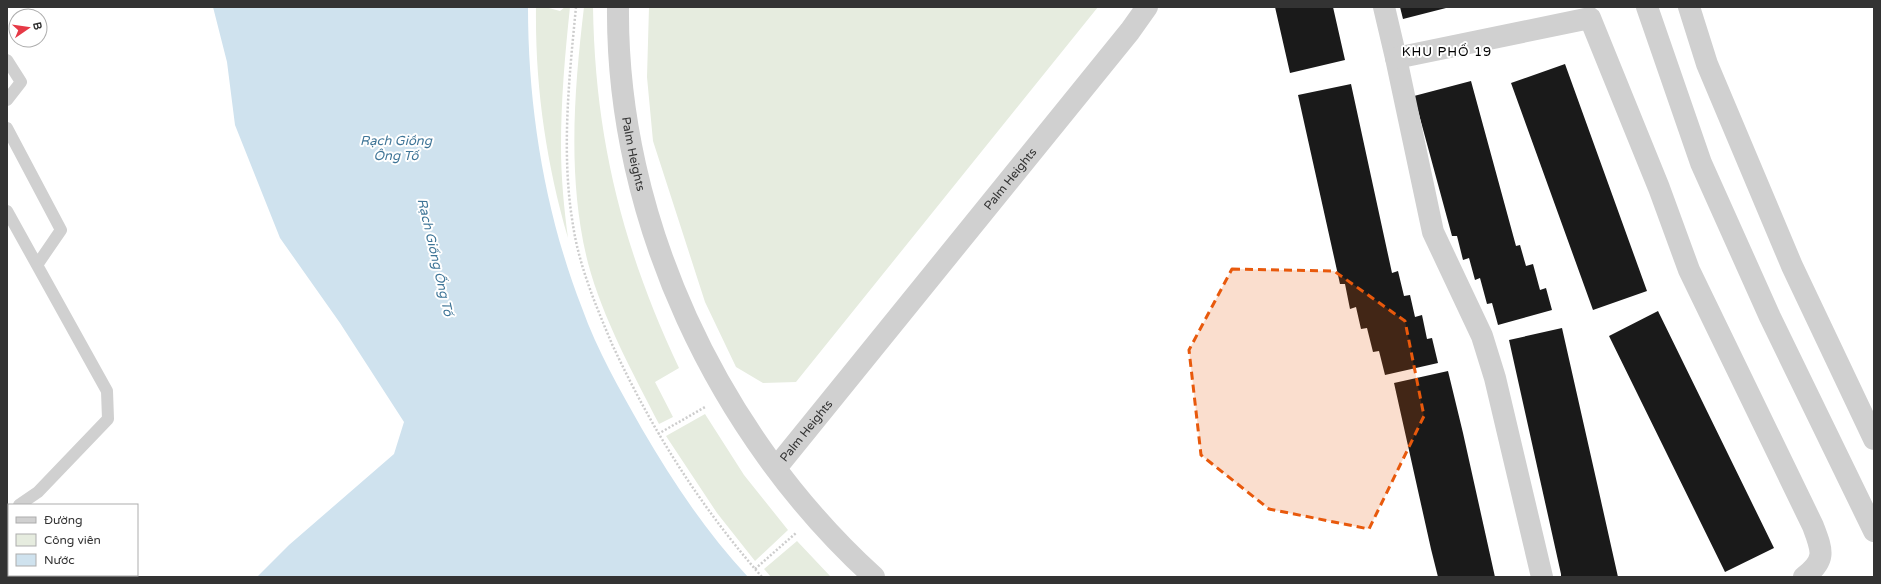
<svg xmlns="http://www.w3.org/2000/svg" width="1881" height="584" viewBox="0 0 1881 584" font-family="'Varela Round',sans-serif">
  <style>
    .green { fill: #e6ecdf }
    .water { fill: #cfe2ee }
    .building { fill: #1a1a1a }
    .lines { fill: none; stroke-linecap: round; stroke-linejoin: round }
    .path { stroke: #cdcdcd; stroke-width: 2.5; stroke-dasharray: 2 2; stroke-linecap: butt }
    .service { stroke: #d0d0d0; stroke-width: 12 }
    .minor { stroke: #d0d0d0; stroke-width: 22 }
    .marked { fill: #e8590c; fill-opacity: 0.2; stroke: #e8590c; stroke-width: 3; stroke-dasharray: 8 5; stroke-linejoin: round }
    .labels { text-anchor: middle; stroke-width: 4; stroke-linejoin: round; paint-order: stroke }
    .street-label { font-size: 12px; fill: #333; stroke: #fff }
    .neighbourhood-label { font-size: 13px; letter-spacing: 1px; fill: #000; stroke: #fff }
    .water-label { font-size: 13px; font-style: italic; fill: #3f7597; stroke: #fff }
  </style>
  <rect width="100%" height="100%" fill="#fff"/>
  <!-- green -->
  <path class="green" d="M536 7H545L560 11 565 7H570C565 54 561 100 561 147 561 177 564 208 568 238 546 162 535 86 536 7Z
    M584 7H593C595 139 623 249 679 368L655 382 673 417 659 424C633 373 603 319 588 263 567 180 574 91 584 7Z
    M649 7H1098L796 382 763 383 736 367 705 302 653 141 647 77Z
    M705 414 744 475 788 530 755 561 717 513 666 436Z
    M797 541 831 577H771L764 569Z"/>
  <!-- water -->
  <path class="water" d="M213 7H528C528 109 545 213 582 308 597 350 620 390 642 429 673 482 706 532 748 577H257L289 545 394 454 404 422 340 323 280 238 235 125 227 62Z"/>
  <!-- building -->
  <path class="building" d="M1275 7H1333L1345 60 1290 73Z
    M1400 7H1446V8L1403 19Z
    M1565 64 1647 291 1593 310 1511 83Z
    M1471 81 1516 246 1520 245 1526 266 1533 264 1540 290 1546 288 1552 310 1498 325 1492 303 1487 304 1480 278 1475 280 1469 258 1463 260 1457 236H1452L1414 96Z
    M1351 84 1392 273 1398 271 1404 296 1410 295 1415 317 1422 315 1427 339 1432 338 1438 363 1385 375 1379 351 1373 352 1367 328 1361 329 1356 307 1350 309 1345 284H1340L1298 95Z
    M1658 311 1774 548 1725 572 1609 336Z
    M1562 328 1599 492 1618 577H1561V574L1509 340Z
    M1448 371 1463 433 1495 577H1438L1431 549 1394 383Z"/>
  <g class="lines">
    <!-- path -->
    <path class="path" d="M576 7C569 79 561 154 573 225 579 266 596 306 612 344 652 430 699 505 762 577
      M658 434 705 407
      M755 569 796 533"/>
    <!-- service -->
    <path class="service" d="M7 60 21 82 7 100
      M7 128 61 230 37 265
      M7 211 107 391 108 419 38 492 19 505
      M7 513 9 512"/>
    <!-- minor -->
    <g class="minor">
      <path id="s1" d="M618 7C616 219 718 435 874 577"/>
      <path d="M1384 7 1396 58 1433 232 1482 336 1495 378 1542 577"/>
      <path d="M1647 7 1701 163 1770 317 1874 531"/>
      <path d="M1689 7 1707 64 1792 266 1874 439"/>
      <path d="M1396 58 1590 18 1659 188 1689 270 1813 526C1822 550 1827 560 1804 577"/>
      <path id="s2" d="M776 468 1130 31 1147 7"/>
    </g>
  </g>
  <!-- marked area -->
  <path class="marked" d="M1232 269 1334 271 1405 321 1424 416 1369 529 1269 509 1201 455 1189 350Z"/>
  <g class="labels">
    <!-- street labels -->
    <g class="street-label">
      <text dy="4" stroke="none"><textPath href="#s1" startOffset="148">Palm Heights</textPath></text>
      <text dy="4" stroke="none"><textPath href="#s2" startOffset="372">Palm Heights</textPath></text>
      <text dy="4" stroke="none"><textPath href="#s2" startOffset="48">Palm Heights</textPath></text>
    </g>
    <!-- neighbourhood labels -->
    <g class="neighbourhood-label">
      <text x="1447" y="56">KHU PHỐ 19</text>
    </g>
    <!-- water labels -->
    <g class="water-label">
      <text x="396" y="145">Rạch Giồng<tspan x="396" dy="15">Ông Tố</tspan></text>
      <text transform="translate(436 257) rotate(77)" y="5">Rạch Giống Ống Tố</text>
    </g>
  </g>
  <!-- border -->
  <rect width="1881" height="584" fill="none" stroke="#333333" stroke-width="16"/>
  <!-- legend -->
  <rect x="8" y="504" width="130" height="72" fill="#ffffff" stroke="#adadad"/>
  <rect x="16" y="517" width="20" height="6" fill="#d0d0d0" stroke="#adadad"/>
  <text x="44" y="524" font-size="12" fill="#333333">Đường</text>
  <rect x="16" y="534" width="20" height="12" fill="#e6ecdf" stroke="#adadad"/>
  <text x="44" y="544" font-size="12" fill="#333333">Công viên</text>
  <rect x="16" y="554" width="20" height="12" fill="#cfe2ee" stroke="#adadad"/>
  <text x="44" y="564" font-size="12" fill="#333333">Nước</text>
  <!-- north arrow -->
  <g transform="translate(28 28) rotate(77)"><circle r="19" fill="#ffffff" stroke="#adadad"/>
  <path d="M0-3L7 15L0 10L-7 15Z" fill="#e63946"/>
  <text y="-6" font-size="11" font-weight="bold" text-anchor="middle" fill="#333333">B</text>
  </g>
</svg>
